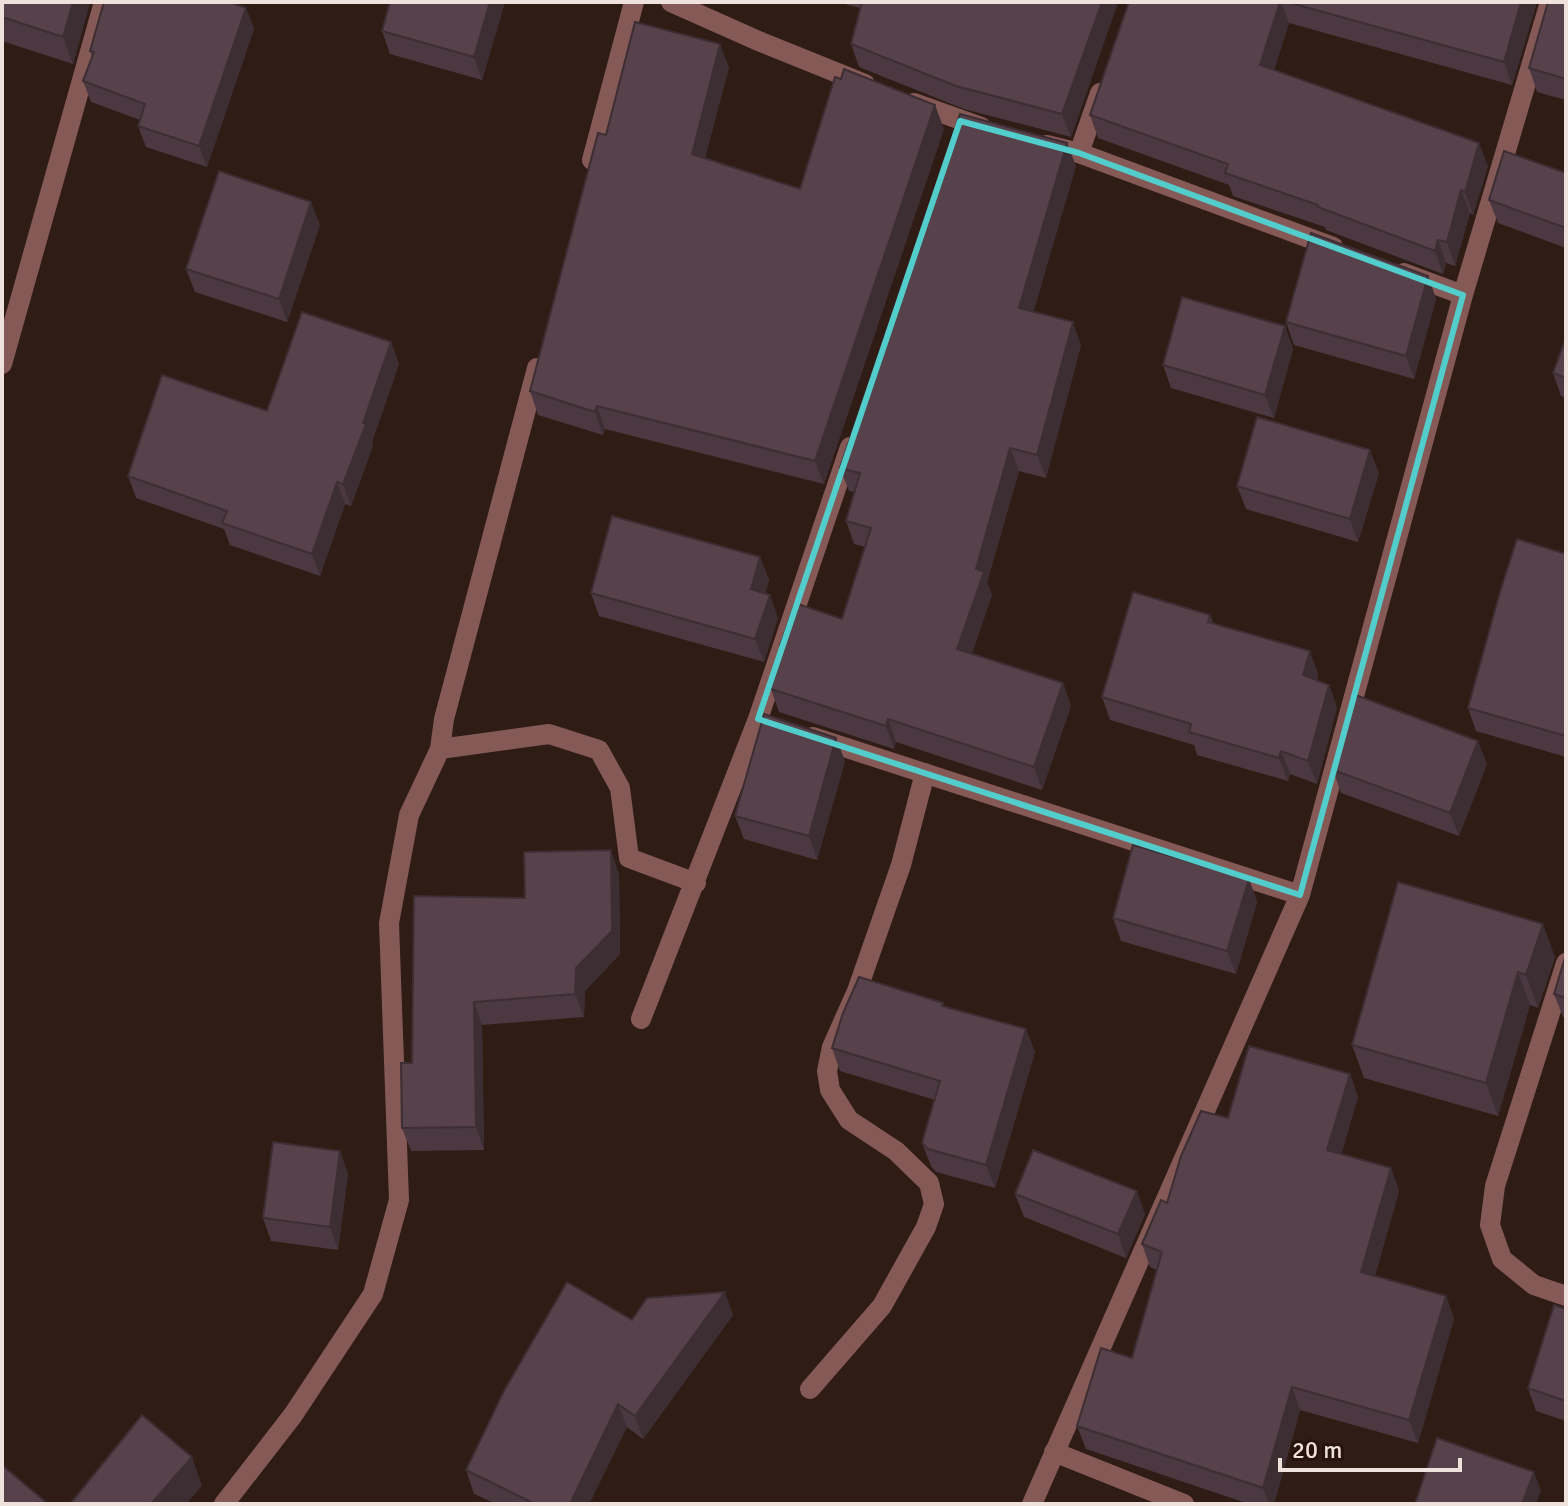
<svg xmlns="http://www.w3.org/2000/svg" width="1568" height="1506" viewBox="0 0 1568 1506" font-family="Signika,sans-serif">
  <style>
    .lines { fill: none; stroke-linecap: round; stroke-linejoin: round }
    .minor { stroke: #855956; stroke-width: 20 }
    .wall { fill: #4b3840 }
    .shaded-wall { fill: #3d2e34 }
    .building { fill: #57414a; stroke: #3d2e34; stroke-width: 2 }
    .marked { fill: none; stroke: #53cdcb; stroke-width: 6; stroke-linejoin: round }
  </style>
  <rect width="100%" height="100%" fill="#2f1c15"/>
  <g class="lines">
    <!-- minor -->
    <path class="minor" d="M671 2 761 42 865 84
      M914 103 981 127
      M1047 145 1079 153 1333 247
      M1079 153 1100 93
      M592 160 634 2
      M1404 273 1463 295 1550 2
      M2 364 104 2
      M813 737 1300 895
      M440 749 549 734 599 750 620 788 629 858 696 883
      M1566 963 1495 1186 1490 1225 1502 1259 1534 1285 1566 1296
      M641 1019 758 719 850 447
      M810 1389 882 1306 926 1227 934 1204 929 1183 896 1151 849 1120 830 1090 827 1071 832 1047 857 991 901 865 925 773
      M1054 1452 1184 1504
      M224 1504 293 1415 373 1294 399 1200 389 923 409 815 440 749 444 719 537 368
      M1032 1504 1300 895 1463 295"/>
  </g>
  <!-- wall -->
  <path class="wall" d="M2 2H90L73 64 2 41Z
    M390 2H505L482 80 390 54 382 31Z
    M837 2H1118L1071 137 964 109 859 67 851 44 860 8Z
    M1129 2H1537L1512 85 1289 23 1274 70 1488 166 1473 215 1470 213 1455 266 1446 263 1443 274 1326 230 1325 227 1233 196 1229 185 1098 138 1090 115Z
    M1566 2V100L1537 92 1529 68Z
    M246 8 254 29 207 167 146 147 138 126 140 120 91 102 83 81 92 57 90 51Z
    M729 67 705 158 800 189 944 129 824 484 605 429 603 435 538 415 530 391 606 135Z
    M1076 166 1033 312 1081 345 1046 478 1019 471 987 582 992 595 972 653 1063 683 1071 706 1042 790 896 742 894 749 779 712 771 689 782 650 780 646 842 619 865 547 854 544 846 521 854 492 849 491 840 468Z
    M1566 173V248L1498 223 1489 200Z
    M320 225 287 322 195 292 186 269Z
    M1428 276 1436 299 1414 379 1294 345 1286 322Z
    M1285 326 1293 349 1274 418 1171 388 1163 365Z
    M1566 338V398L1561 396 1553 373Z
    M391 342 399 364 372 442 373 446 351 506 345 504 320 576 230 545 224 529 136 498 128 476 267 411Z
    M1379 473 1358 542 1246 509 1237 486Z
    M1566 554V757L1476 731 1468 708Z
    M760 557 769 580 765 594 778 618 764 662 599 616 591 593Z
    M1210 615 1213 623 1318 674 1317 680 1329 685 1337 708 1317 784 1290 774 1288 781 1197 755 1194 745 1110 720 1102 697Z
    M845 761 817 860 744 839 735 816Z
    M1487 764 1459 836 1341 793 1333 770Z
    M619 874 620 954 585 991 584 1017 482 1025 484 1150 411 1151 402 1128 412 1063 525 898Z
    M1249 879 1257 902 1236 974 1121 941 1113 918Z
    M1566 954V1018L1563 1017 1554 994Z
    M1555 957 1538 1008 1530 1005 1498 1116 1364 1078 1352 1045Z
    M943 1003 944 1006 1035 1052 995 1188 936 1172 931 1166 922 1143 935 1100 840 1071 832 1048Z
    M1350 1074 1358 1097 1341 1154 1391 1168 1399 1191 1375 1276 1446 1296 1454 1319 1418 1443 1300 1410 1274 1504H1249L1086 1449 1077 1426 1132 1358 1157 1270 1150 1267 1142 1244 1167 1203 1228 1118Z
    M340 1151 348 1174 338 1250 271 1241 263 1218Z
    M1015 1194 1145 1214 1126 1258 1024 1217Z
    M1566 1309V1421L1536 1411 1528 1388Z
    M733 1315 643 1439 627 1427 589 1504H496L474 1494 466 1470 632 1320Z"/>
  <!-- shaded-wall -->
  <path class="shaded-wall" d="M73 2H90L73 64 63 37Z
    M490 2H505L482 80 474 57Z
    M1102 2H1118L1071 137 1062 114Z
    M1280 2H1281L1289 23 1268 88 1260 65Z
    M1521 2H1537L1512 85 1504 62Z
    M246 8 254 29 207 167 199 146Z
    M720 44 729 67 700 177 692 154Z
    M935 105 944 129 824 484 815 461Z
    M1067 143 1076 166 1028 331 1019 308Z
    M1479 143 1488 166 1473 215 1465 192Z
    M1461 190 1470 213 1455 266 1447 242Z
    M311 202 320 225 287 322 279 299Z
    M1438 240 1446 263 1443 274 1435 251Z
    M1428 276 1436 299 1414 379 1406 356Z
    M1073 322 1081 345 1046 478 1037 455Z
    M1285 326 1293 349 1274 418 1265 395Z
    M391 342 399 364 372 442 373 446 351 506 343 484Z
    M597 406 605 429 603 435 595 412Z
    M1010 448 1019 471 987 582 992 595 965 672 957 649 976 569Z
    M1370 450 1379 473 1358 542 1350 519Z
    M337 482 345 504 320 576 312 554Z
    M760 557 769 580 760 612 751 589Z
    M770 595 778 618 764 662 755 639Z
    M1310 651 1318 674 1312 698 1303 675Z
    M1063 683 1071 706 1042 790 1034 767Z
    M1329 685 1337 708 1317 784 1308 761Z
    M888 719 896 742 894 749 886 726Z
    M836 738 845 761 817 860 809 836Z
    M1478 741 1487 764 1459 836 1450 813Z
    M1281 751 1290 774 1288 781 1279 758Z
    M611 850 619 874 620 954 585 991 584 1017 575 994 576 968Z
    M1249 879 1257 902 1236 974 1227 951Z
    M1543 924 1555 957 1538 1008 1526 975Z
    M1518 972 1530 1005 1498 1116 1486 1083Z
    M474 1002 482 1025 484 1150 476 1127Z
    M1026 1029 1035 1052 995 1188 986 1165Z
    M1350 1074 1358 1097 1336 1173 1327 1150Z
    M340 1151 348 1174 338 1250 330 1227Z
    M1391 1168 1399 1191 1369 1295 1361 1272Z
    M1137 1191 1145 1214 1126 1258 1118 1234Z
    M725 1292 733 1315 643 1439 635 1416Z
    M1446 1296 1454 1319 1418 1443 1409 1420Z
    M1292 1387 1300 1410 1274 1504H1269L1263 1488Z
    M618 1404 627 1427 589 1504H570Z
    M192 1457 202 1486 186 1504H151Z
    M1534 1472 1541 1491 1536 1504H1522Z"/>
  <!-- building -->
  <path class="building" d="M2 2H73L63 37 2 17Z
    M104 2H229L246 8 199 146 138 126 145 104 83 81 94 52 90 51Z
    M390 2H490L474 57 382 31Z
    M862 2H1102L1062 114 956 86 851 44Z
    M1129 2H1280L1260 65 1479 143 1465 192 1461 190 1447 242 1438 240 1435 251 1318 207V205L1225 173 1228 164 1090 115Z
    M1287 2H1521L1504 62Z
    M1548 2H1566V79L1529 68Z
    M635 22 720 44 692 154 800 189 835 77 841 79 844 69 935 105 815 461 597 406 595 412 530 391 598 133 606 135Z
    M960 114 1067 143 1019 308 1073 322 1037 455 1010 448 976 569 984 572 957 649 1063 683 1034 767 888 719 886 726 771 689 783 646H780L795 603 842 619 871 528 846 521 860 473 840 468Z
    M1504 151 1566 173V228L1489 200Z
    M219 171 311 202 279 299 186 269Z
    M1311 233 1428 276 1406 356 1286 322Z
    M1182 297 1285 326 1265 395 1163 365Z
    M302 312 391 342 363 423 366 424 343 484 337 482 312 554 222 523 227 511 128 476 162 375 267 411Z
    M1566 338V378L1553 373Z
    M1257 417 1370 450 1350 519 1237 486Z
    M612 516 760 557 751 589 770 595 755 639 591 593Z
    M1517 539 1566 554V736L1468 708 1500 592Z
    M1133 592 1210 615 1208 622 1310 651 1303 675 1329 685 1308 761 1281 751 1279 758 1189 732 1191 724 1102 697Z
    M1353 694 1478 741 1450 813 1333 770Z
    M764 714 836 738 809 836 735 816Z
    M1133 845 1249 879 1227 951 1113 918Z
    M611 850 612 931 576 968 575 994 474 1002 476 1127 402 1128 401 1063H412L414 896 525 898 524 852Z
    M1398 882 1543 924 1526 975 1518 972 1486 1083 1352 1045Z
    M1566 954V998L1554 994Z
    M859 977 943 1003 942 1006 1026 1029 986 1165 928 1149 922 1143 940 1081 832 1048 843 1013Z
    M1249 1046 1350 1074 1327 1150 1391 1168 1361 1272 1446 1296 1409 1420 1292 1387 1263 1488 1077 1426 1101 1348 1132 1358 1162 1252 1142 1244 1161 1200 1167 1203 1181 1156 1201 1111 1228 1118Z
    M273 1142 340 1151 330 1227 263 1218Z
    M1033 1150 1137 1191 1118 1234 1015 1194Z
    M567 1282 632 1320 647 1298 725 1292 635 1416 618 1404 570 1504H535L466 1470 504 1391Z
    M1554 1305 1566 1309V1401L1528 1388Z
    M142 1415 192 1457 151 1504H70Z
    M1437 1438 1534 1472 1522 1504H1415Z
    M2 1465 48 1504H2Z"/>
  <!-- marked area -->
  <path class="marked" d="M960 121 1079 153 1463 295 1300 895 758 719Z"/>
  <!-- border -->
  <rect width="1568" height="1506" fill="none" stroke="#efe1dc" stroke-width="8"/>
  <!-- scale -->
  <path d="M1280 1458v12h180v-12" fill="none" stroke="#efe1dc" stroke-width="4"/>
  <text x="1292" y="1458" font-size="24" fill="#efe1dc" stroke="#25130c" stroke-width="6" paint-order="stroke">20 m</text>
</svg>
